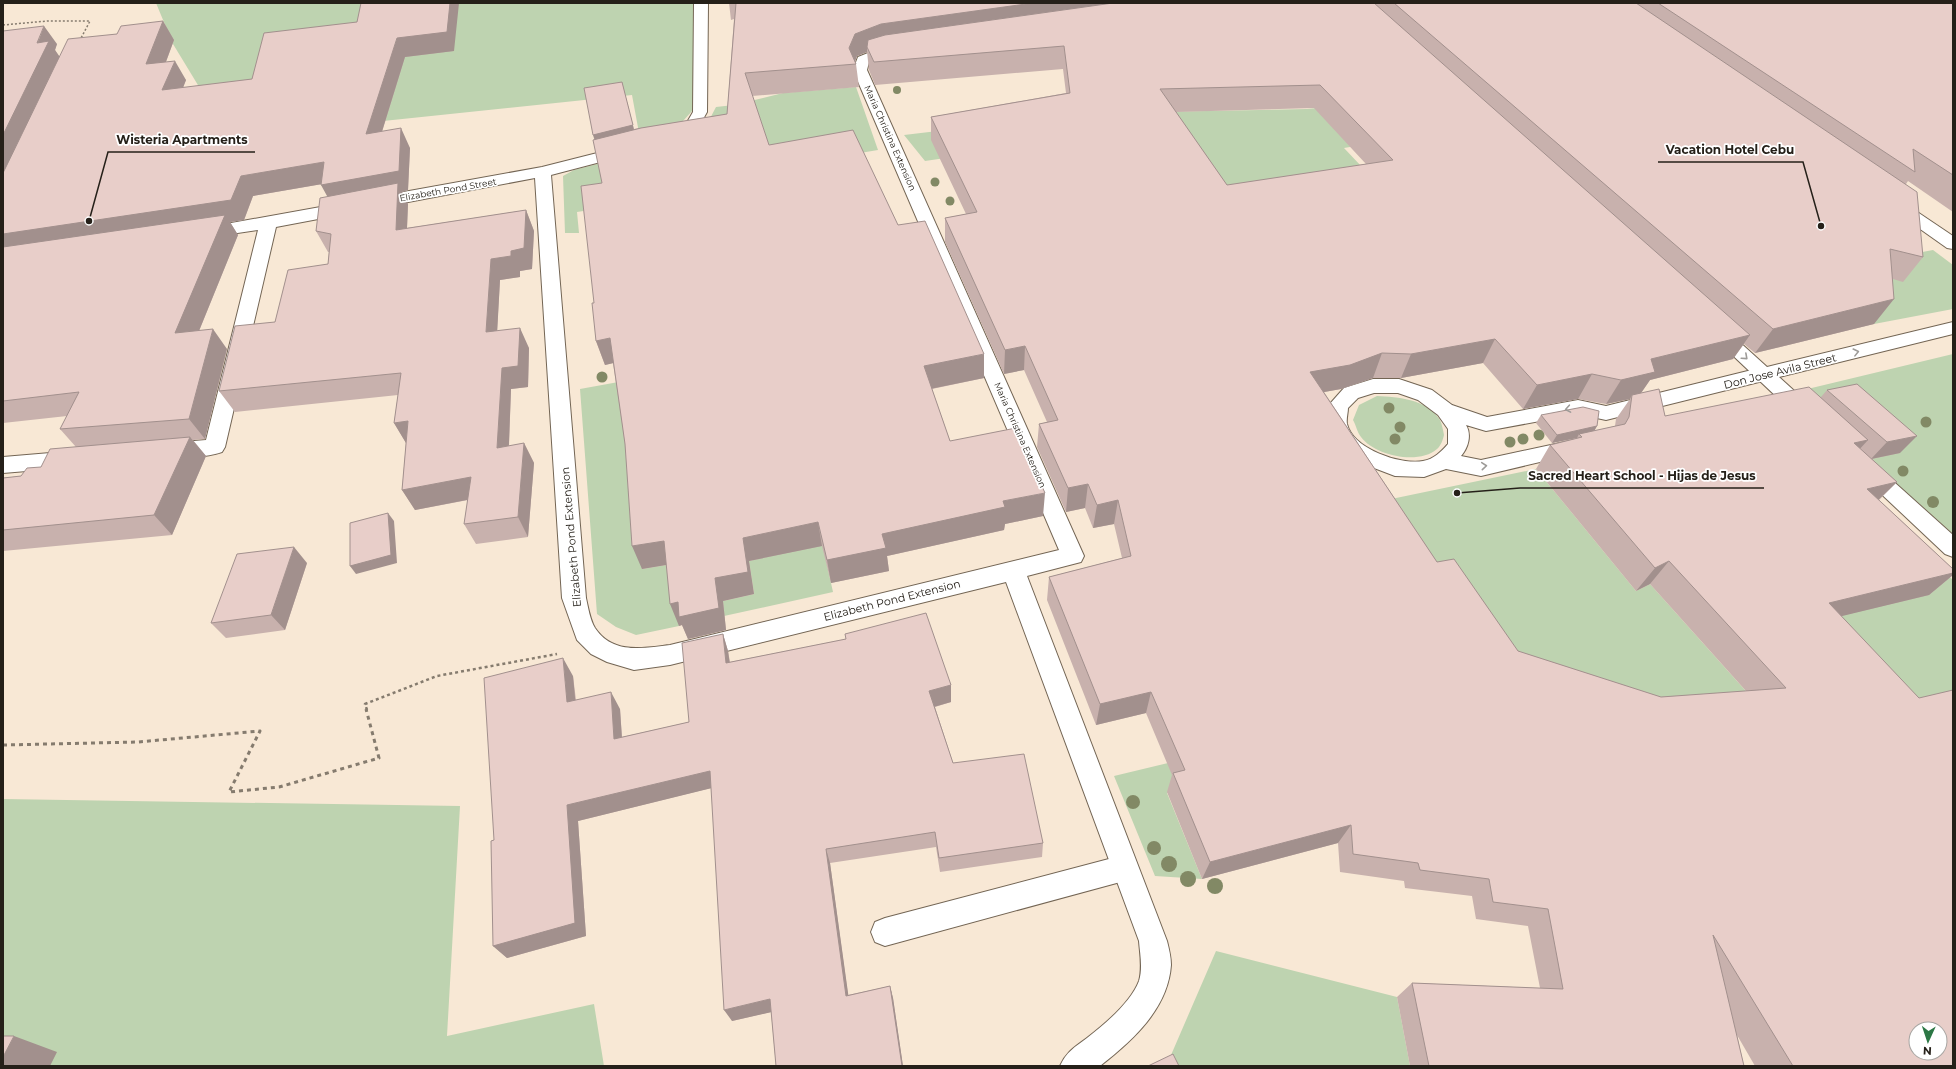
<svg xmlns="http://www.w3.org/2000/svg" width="1956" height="1069" viewBox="0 0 1956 1069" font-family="Montserrat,sans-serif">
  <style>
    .green { fill: #bed3b0 }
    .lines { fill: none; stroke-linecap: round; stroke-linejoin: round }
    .lane-casing { stroke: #736554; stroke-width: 2 }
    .street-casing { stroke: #736554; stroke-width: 2 }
    .secondary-casing { stroke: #736554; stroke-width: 2 }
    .path-far2 { stroke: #857b6e; stroke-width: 1.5; stroke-dasharray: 2 2; stroke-linecap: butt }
    .path-far1 { stroke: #857b6e; stroke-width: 2.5; stroke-dasharray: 3 3; stroke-linecap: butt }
    .path { stroke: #857b6e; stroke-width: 3; stroke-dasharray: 4 4; stroke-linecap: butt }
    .lane { fill: #fff; fill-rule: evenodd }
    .street { fill: #fff; fill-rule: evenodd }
    .secondary { fill: #fff; fill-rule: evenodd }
    .tree { fill: #828965 }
    .wall { fill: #c8b1ad; fill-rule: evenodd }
    .shaded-wall { fill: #a2908d }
    .building { fill: #e8cec9; stroke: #a2908d; fill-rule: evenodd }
    .oneway { stroke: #9d9b98 }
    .labels { text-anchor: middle; stroke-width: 3.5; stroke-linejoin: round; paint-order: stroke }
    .far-street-label { font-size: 9px; fill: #252019; stroke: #fff }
    .street-label { font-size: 11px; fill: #252019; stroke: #fff }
    .leader { fill: none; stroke: #252019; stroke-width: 1.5 }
    .callout-dot { fill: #252019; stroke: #fff; stroke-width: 1.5 }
    .callout-label { font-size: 12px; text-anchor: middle; font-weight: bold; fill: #252019; stroke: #fff; stroke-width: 3.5; stroke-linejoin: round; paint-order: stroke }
  </style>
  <rect width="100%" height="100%" fill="#f8e8d5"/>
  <!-- green -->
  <path class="green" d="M156 3H707L703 99 683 121 639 133 632 95 212 139 221 123 173 44Z
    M856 87 878 150 824 159 705 128 716 107 734 105 783 93Z
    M1345 105 1468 127 1344 148 1379 185 1223 207 1155 112 1307 109Z
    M963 128 966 155 925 161 904 135Z
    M644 152 609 207 577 212 579 233H565L563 176 574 170Z
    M1933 250 1953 265V309L1874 324 1871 274 1901 256Z
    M1953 354V534L1795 392Z
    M646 377 642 569 672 564 679 626 636 635 616 627 597 614 580 389Z
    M1377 396C1398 397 1427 399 1440 420 1442 424 1443 430 1444 435 1443 439 1441 446 1437 449 1419 465 1375 456 1361 437 1357 432 1356 425 1353 420L1359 405Z
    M1536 469 1636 591 1650 584 1762 709 1640 718 1474 664 1372 503Z
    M1873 505 1953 580V704L1890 719 1805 625Z
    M827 543 825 556 833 592 724 616 723 601 754 594 749 561Z
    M1168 763 1178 790 1167 793 1202 879 1155 876 1114 776Z
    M3 799 460 806 447 1036 594 1004 604 1066H3Z
    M1216 951 1397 997 1410 1066H1170L1168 1062Z"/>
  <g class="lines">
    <defs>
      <path id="lane" d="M1764 367 1771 369 1774 374 1771 379 1606 420 1578 414 1486 431 1466 425C1472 435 1468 448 1461 456L1481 460 1574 440 1581 442 1584 447 1581 452 1574 454 1481 476 1446 469 1424 477 1395 476 1361 463 1341 448 1327 424 1328 406 1344 388 1373 379H1399L1432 390 1452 405 1487 417 1578 400 1606 406ZM1374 393H1398L1418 400 1438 415 1448 429V444C1441 452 1434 459 1423 461 1400 465 1353 449 1347 424 1346 419 1348 413 1348 408L1358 398Z
        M1124 855 1134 858 1138 868 1134 878 1124 881 885 946 875 942 871 932 875 922 885 918Z"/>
      <path id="street" d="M694 3H708L707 112 697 130 674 143 669 141 666 138 686 124 693 112Z
        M895 46 900 47 902 50 900 53 886 56 869 62 867 70 1084 556 1081 562 1027 576 1167 941C1169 949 1171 957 1171 965 1168 1009 1132 1041 1100 1066H1060C1066 1052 1075 1047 1087 1038 1104 1025 1131 1002 1139 981 1143 968 1140 954 1139 941L1006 582 670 665 634 670 607 662 591 654 577 640 562 598 535 178 276 227 225 447 222 452C208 457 177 460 163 455L160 450 163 445 170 443 206 440 258 230 204 238 198 237 196 233 198 229 542 167 625 146 631 148 633 151 631 154 551 175 586 598C588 607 590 620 595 628 613 655 644 648 670 645L1059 550 853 70 858 57 878 49Z
        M1953 322V334L1779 377 1812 407 1815 412 1812 417 1805 419 1798 417 1708 332 1710 328 1717 326 1724 328 1767 367Z
        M74 451 81 454 84 459 81 464 74 467 3 473V457Z
        M1867 461 1874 464 1953 535V557L1945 554 1860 474 1857 469 1860 464Z"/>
      <path id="secondary" d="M1895 199 1901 201 1953 236V249L1947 248 1889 207 1887 204 1889 201Z"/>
    </defs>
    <!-- lane casing -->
    <use href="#lane" class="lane-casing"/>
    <!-- street casing -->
    <use href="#street" class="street-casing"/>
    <!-- secondary casing -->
    <use href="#secondary" class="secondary-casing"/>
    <!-- path-far2 -->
    <path class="path-far2" d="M3 25 47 21H90L80 40"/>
    <!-- path-far1 -->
    <path class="path-far1" d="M367 710 365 704 437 676 557 654"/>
    <!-- path -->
    <path class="path" d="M3 745 138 742 260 731 229 792 279 787 379 758 366 709"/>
    <!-- lane -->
    <use href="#lane" class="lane"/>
    <!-- street -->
    <use href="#street" class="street"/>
    <!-- secondary -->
    <use href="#secondary" class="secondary"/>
  </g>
  <!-- trees -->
  <g class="tree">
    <circle cx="897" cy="90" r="4"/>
    <circle cx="935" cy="182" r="4.5"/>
    <circle cx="950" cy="201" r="4.5"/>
    <circle cx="602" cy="377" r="5.5"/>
    <circle cx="1389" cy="408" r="5.5"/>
    <circle cx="1926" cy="422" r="5.5"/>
    <circle cx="1400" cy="427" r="5.5"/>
    <circle cx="1539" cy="435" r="5.5"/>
    <circle cx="1395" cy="439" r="5.5"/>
    <circle cx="1523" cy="439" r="5.5"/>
    <circle cx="1510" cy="442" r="5.5"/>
    <circle cx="1903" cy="471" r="5.5"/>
    <circle cx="1933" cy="502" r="6"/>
    <circle cx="1133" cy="802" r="7"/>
    <circle cx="1154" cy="848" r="7"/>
    <circle cx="1169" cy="864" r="8"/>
    <circle cx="1188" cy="879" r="8"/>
    <circle cx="1215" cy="886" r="8"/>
  </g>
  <!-- wall -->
  <path class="wall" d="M729 3H1953V212L1908 181 1906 184 1923 257 1903 282 1893 279 1874 324 1755 353 1744 344 1733 359 1650 380 1641 393 1665 416 1821 397 1827 390 1900 453 1872 459 1897 482 1879 500 1953 569V575L1929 595 1841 616 1953 1066H1755L1737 1035 1744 1066H1410L1397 997 1412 983 1540 988 1528 926 1476 919 1472 896 1405 888 1404 881 1340 872 1338 843 1202 879 1167 792 1172 775 1146 713 1096 725 1047 600 1049 577 1122 558 1114 524 1093 528 1085 508 1066 512 1037 447 1039 424 1047 422 1024 370 1004 374 945 242V218L966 214 931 140V117L1066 93 1063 69 875 85 869 70 867 52 857 56 855 61 856 64 859 87 752 96 769 145 898 225 984 378 932 389 950 441 1043 516 1005 524 1004 530 887 556 889 571 831 583 822 546 749 561 754 594 723 601 726 630 688 639 682 625 679 626 666 565 642 569 625 444 613 363 605 365 596 341 594 303 602 183 595 139 622 82 634 129 727 114 734 19 731 20ZM1314 108 1366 164 1227 185 1176 112ZM1483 363 1523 409 1578 399 1606 404 1630 399 1616 419 1615 426 1594 431 1597 426 1541 415 1536 423 1552 443 1577 438 1576 439 1550 445 1536 469 1636 591 1650 584 1746 691 1661 697 1518 651 1437 562 1324 392 1341 389 1373 378H1401Z
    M163 21 174 40 166 62 186 80 183 88 252 79 264 33 454 51 405 57 382 132 410 148 408 190 402 192 408 204 407 228 526 210 534 231 532 269 520 271V277L500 280 497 331 529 348 528 387 511 389 509 446 524 443 534 463 528 537 476 544 464 524 468 500 415 510 402 490 406 443 394 423 398 395 235 412 219 391 275 322 328 264 329 252H328L316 231 328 196 322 184 253 196 244 220 230 222 238 235 199 331 227 349 205 439 193 440 206 456 172 535 3 551V478L21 476 41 467 76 447 60 429 67 416 3 423V31L57 44 55 50 59 57 117 34Z
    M307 563 285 630 226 638 211 623Z
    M723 634 728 651 730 662 846 639 845 634 951 685V702L935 707 953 763 1043 843 1042 857 940 872 936 847 830 863 848 995 890 986 893 998 903 1066H776L771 1012 732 1021 711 788 578 821 586 936 507 958 493 946 494 840 573 676 576 700 620 709 622 737 689 722Z"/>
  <!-- shaded-wall -->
  <path class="shaded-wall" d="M450 3H459L454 51 405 57 375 154 366 134 397 38Z
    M1033 3H1190L867 47V52L857 56 854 64 849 48 855 34 881 24Z
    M163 21 174 40 158 83 146 64Z
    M44 26 57 44 55 50 62 60 3 186V135Z
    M175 61 186 80 174 110 162 90Z
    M622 82 637 142 598 151 593 135Z
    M401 128 410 148 408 190 402 192 408 204 406 251 332 205 321 185Z
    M324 162 334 182 253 196 244 220 230 222 238 235 190 353 3 257V234L241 176Z
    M526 210 534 231 532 269 520 271V277L500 280 496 353 486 332 491 259 511 251Z
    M1894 299 1874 324 1755 353 1773 329Z
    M520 328 529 348 528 387 511 389 508 468 497 448 502 368Z
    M213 329 227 349 205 439 189 419Z
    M1750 335 1733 359 1650 380 1639 396 1632 395 1630 399 1606 404 1621 380 1651 359Z
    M610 338 618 362 605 365 596 341Z
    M1495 339 1483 363 1401 378 1411 354Z
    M1025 346 1024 370 1004 374 1005 350Z
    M1382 353 1373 378 1341 389 1302 396 1310 372Z
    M984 354V378L925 390 924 366Z
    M1592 374 1578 399 1523 409 1537 385Z
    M408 421 406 443 394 423Z
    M1597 426 1592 435 1579 434 1577 438 1552 443 1557 435Z
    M1917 436 1900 453 1871 459 1887 442Z
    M190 437 206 456 172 535 154 515Z
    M1868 440 1846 464 1854 443Z
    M524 443 534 463 528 537 518 517Z
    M471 477 482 497 415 510 402 490Z
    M1897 482 1873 505 1867 489Z
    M1088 484 1085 508 1066 512 1068 488Z
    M1045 493 1043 516 1005 524 1004 530 887 556 889 571 831 583 827 560 882 534 1003 501Z
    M1118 500 1114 524 1093 528 1097 505Z
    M388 513 394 521 397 563 356 574 350 566Z
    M818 522 822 546 749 561 754 594 723 601 726 630 688 639 682 625 679 626 670 604 743 538Z
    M664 541 672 564 642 569 632 546Z
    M294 547 307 563 285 630 271 615Z
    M1669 561 1650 584 1636 591 1655 568Z
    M1953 573V575L1929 595 1805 625 1829 603Z
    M723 634 728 651 732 680 726 663Z
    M563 658 573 676 577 719 567 702Z
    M951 685V702L930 708 929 691Z
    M611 692 620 709 623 755 614 739Z
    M1151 692 1146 713 1096 725 1100 704Z
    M710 771 716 787 578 821 586 936 507 958 493 946 567 805Z
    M1351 825 1338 843 1202 879 1210 862Z
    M826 849 830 863 850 1007 846 996Z
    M890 986 893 998 903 1066H902Z
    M770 999 776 1011 732 1021 724 1010Z
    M14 1036 57 1052 50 1066H3V1057Z"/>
  <!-- building -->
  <path class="building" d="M361 3H450L447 32 397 38 366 134 401 128 399 171 321 185 324 162 241 176 231 200 3 234V173L68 39 117 34 121 26 163 21 146 64 175 61 162 90 252 79 264 33 357 22Z
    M736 3H1033L881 24 855 34 849 48 856 64 745 73 769 145 853 130 898 225 925 221 984 354 924 366 950 441 1016 428 1045 493 1003 501 1005 507 882 534 886 548 827 560 818 522 743 538 748 572 715 578 719 608 679 617 678 602 670 604 664 541 632 546 625 444 610 338 596 341 592 303H594L581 186 602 183 593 140 641 128 727 114Z
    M1113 3H1374L1750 335 1651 359 1655 372 1621 380 1592 374 1537 385 1495 339 1411 354 1382 353 1350 365 1310 372 1437 562 1454 559 1518 651 1661 697 1786 688 1669 561 1655 568 1550 445 1582 437 1579 434 1625 424 1629 417 1632 395 1659 389 1665 416 1809 387 1868 440 1854 443 1897 482 1867 489 1953 569V573L1829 603 1919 698 1953 690V1066H1793L1713 935 1744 1066H1429L1412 983 1563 989 1548 909 1493 902 1489 879 1420 870 1418 863 1353 854 1351 825 1210 862 1173 773 1185 770 1151 692 1100 704 1049 577 1131 556 1118 500 1097 505 1088 484 1068 488 1039 424 1058 420 1025 346 1005 350 945 218 977 212 931 117 1070 93 1064 46 874 62 867 47 868 40 885 35ZM1320 85 1393 160 1227 185 1160 89ZM1916 1029H1940V1053H1916Z
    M1394 3H1636L1917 192 1923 257 1890 249 1894 299 1773 329Z
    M1658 3H1953V175L1913 149 1915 172Z
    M44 26 37 43 49 41 3 135V31Z
    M622 82 633 125 593 135 584 88Z
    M398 183 396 230 526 210 524 248 511 251V256L491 259 486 332 520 328 518 366 502 368 497 448 524 443 518 517 464 524 471 477 402 490 408 421 394 423 401 373 219 391 235 326 275 322 288 270 328 264 331 234 316 231 320 198Z
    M225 215 175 333 213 329 189 419 60 429 79 392 3 401V247Z
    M1857 384 1917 436 1887 442 1827 390Z
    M1583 407 1599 411 1597 426 1557 435 1541 415Z
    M190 437 154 515 3 530V478L21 476 27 468 41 467 50 449Z
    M388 513 391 555 350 566V523Z
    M294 547 271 615 211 623 237 554Z
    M926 613 951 685 929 691 953 763 1024 754 1043 843 939 858 935 832 826 849 846 996 890 986 902 1066H776L770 999 724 1010 710 771 567 805 575 923 493 946 491 841 494 840 484 678 563 658 567 702 611 692 614 739 689 722 682 643 723 634 726 663 846 639 845 634Z
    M3 1036H14L3 1057Z
    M1173 1054 1179 1066H1148Z"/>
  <!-- one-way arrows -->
  <defs><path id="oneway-chevron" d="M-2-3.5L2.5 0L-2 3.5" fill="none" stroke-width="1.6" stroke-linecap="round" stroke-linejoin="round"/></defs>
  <g class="oneway">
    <use href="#oneway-chevron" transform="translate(1856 352) rotate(-14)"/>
    <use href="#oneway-chevron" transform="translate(1745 357) rotate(42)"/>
    <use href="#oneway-chevron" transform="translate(1568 409) rotate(170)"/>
    <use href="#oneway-chevron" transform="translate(1484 466) rotate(-5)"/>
  </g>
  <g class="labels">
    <!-- far-street labels -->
    <g class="far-street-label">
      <text transform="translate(890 138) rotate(66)" y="3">Maria Christina Extension</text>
      <text transform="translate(448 190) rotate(-10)" y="3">Elizabeth Pond Street</text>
      <text transform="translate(1020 435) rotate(66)" y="3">Maria Christina Extension</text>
    </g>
    <!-- street labels -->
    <g class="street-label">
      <text transform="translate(1780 371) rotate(-14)" y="4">Don Jose Avila Street</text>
      <text transform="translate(571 537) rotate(-95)" y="4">Elizabeth Pond Extension</text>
      <text transform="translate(892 600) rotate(-14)" y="4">Elizabeth Pond Extension</text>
    </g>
  </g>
  <!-- callouts -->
  <path class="leader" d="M89 221L108 152H255M1821 226L1803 162H1658M1457 493L1520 488H1764"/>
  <g class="callout-dot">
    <circle cx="89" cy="221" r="4"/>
    <circle cx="1821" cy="226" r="4"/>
    <circle cx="1457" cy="493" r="4"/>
  </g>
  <g class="callout-label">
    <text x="182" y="144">Wisteria Apartments</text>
    <text x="1730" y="154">Vacation Hotel Cebu</text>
    <text x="1642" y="480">Sacred Heart School - Hijas de Jesus</text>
  </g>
  <!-- border -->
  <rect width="1956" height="1069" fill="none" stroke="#252019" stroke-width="8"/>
  <!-- north arrow -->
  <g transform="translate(1928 1041) rotate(183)"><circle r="19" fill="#ffffff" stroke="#a8a6a3"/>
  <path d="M0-3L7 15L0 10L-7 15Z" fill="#2c7745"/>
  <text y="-6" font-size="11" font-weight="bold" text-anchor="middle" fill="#252019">N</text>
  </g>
</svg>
